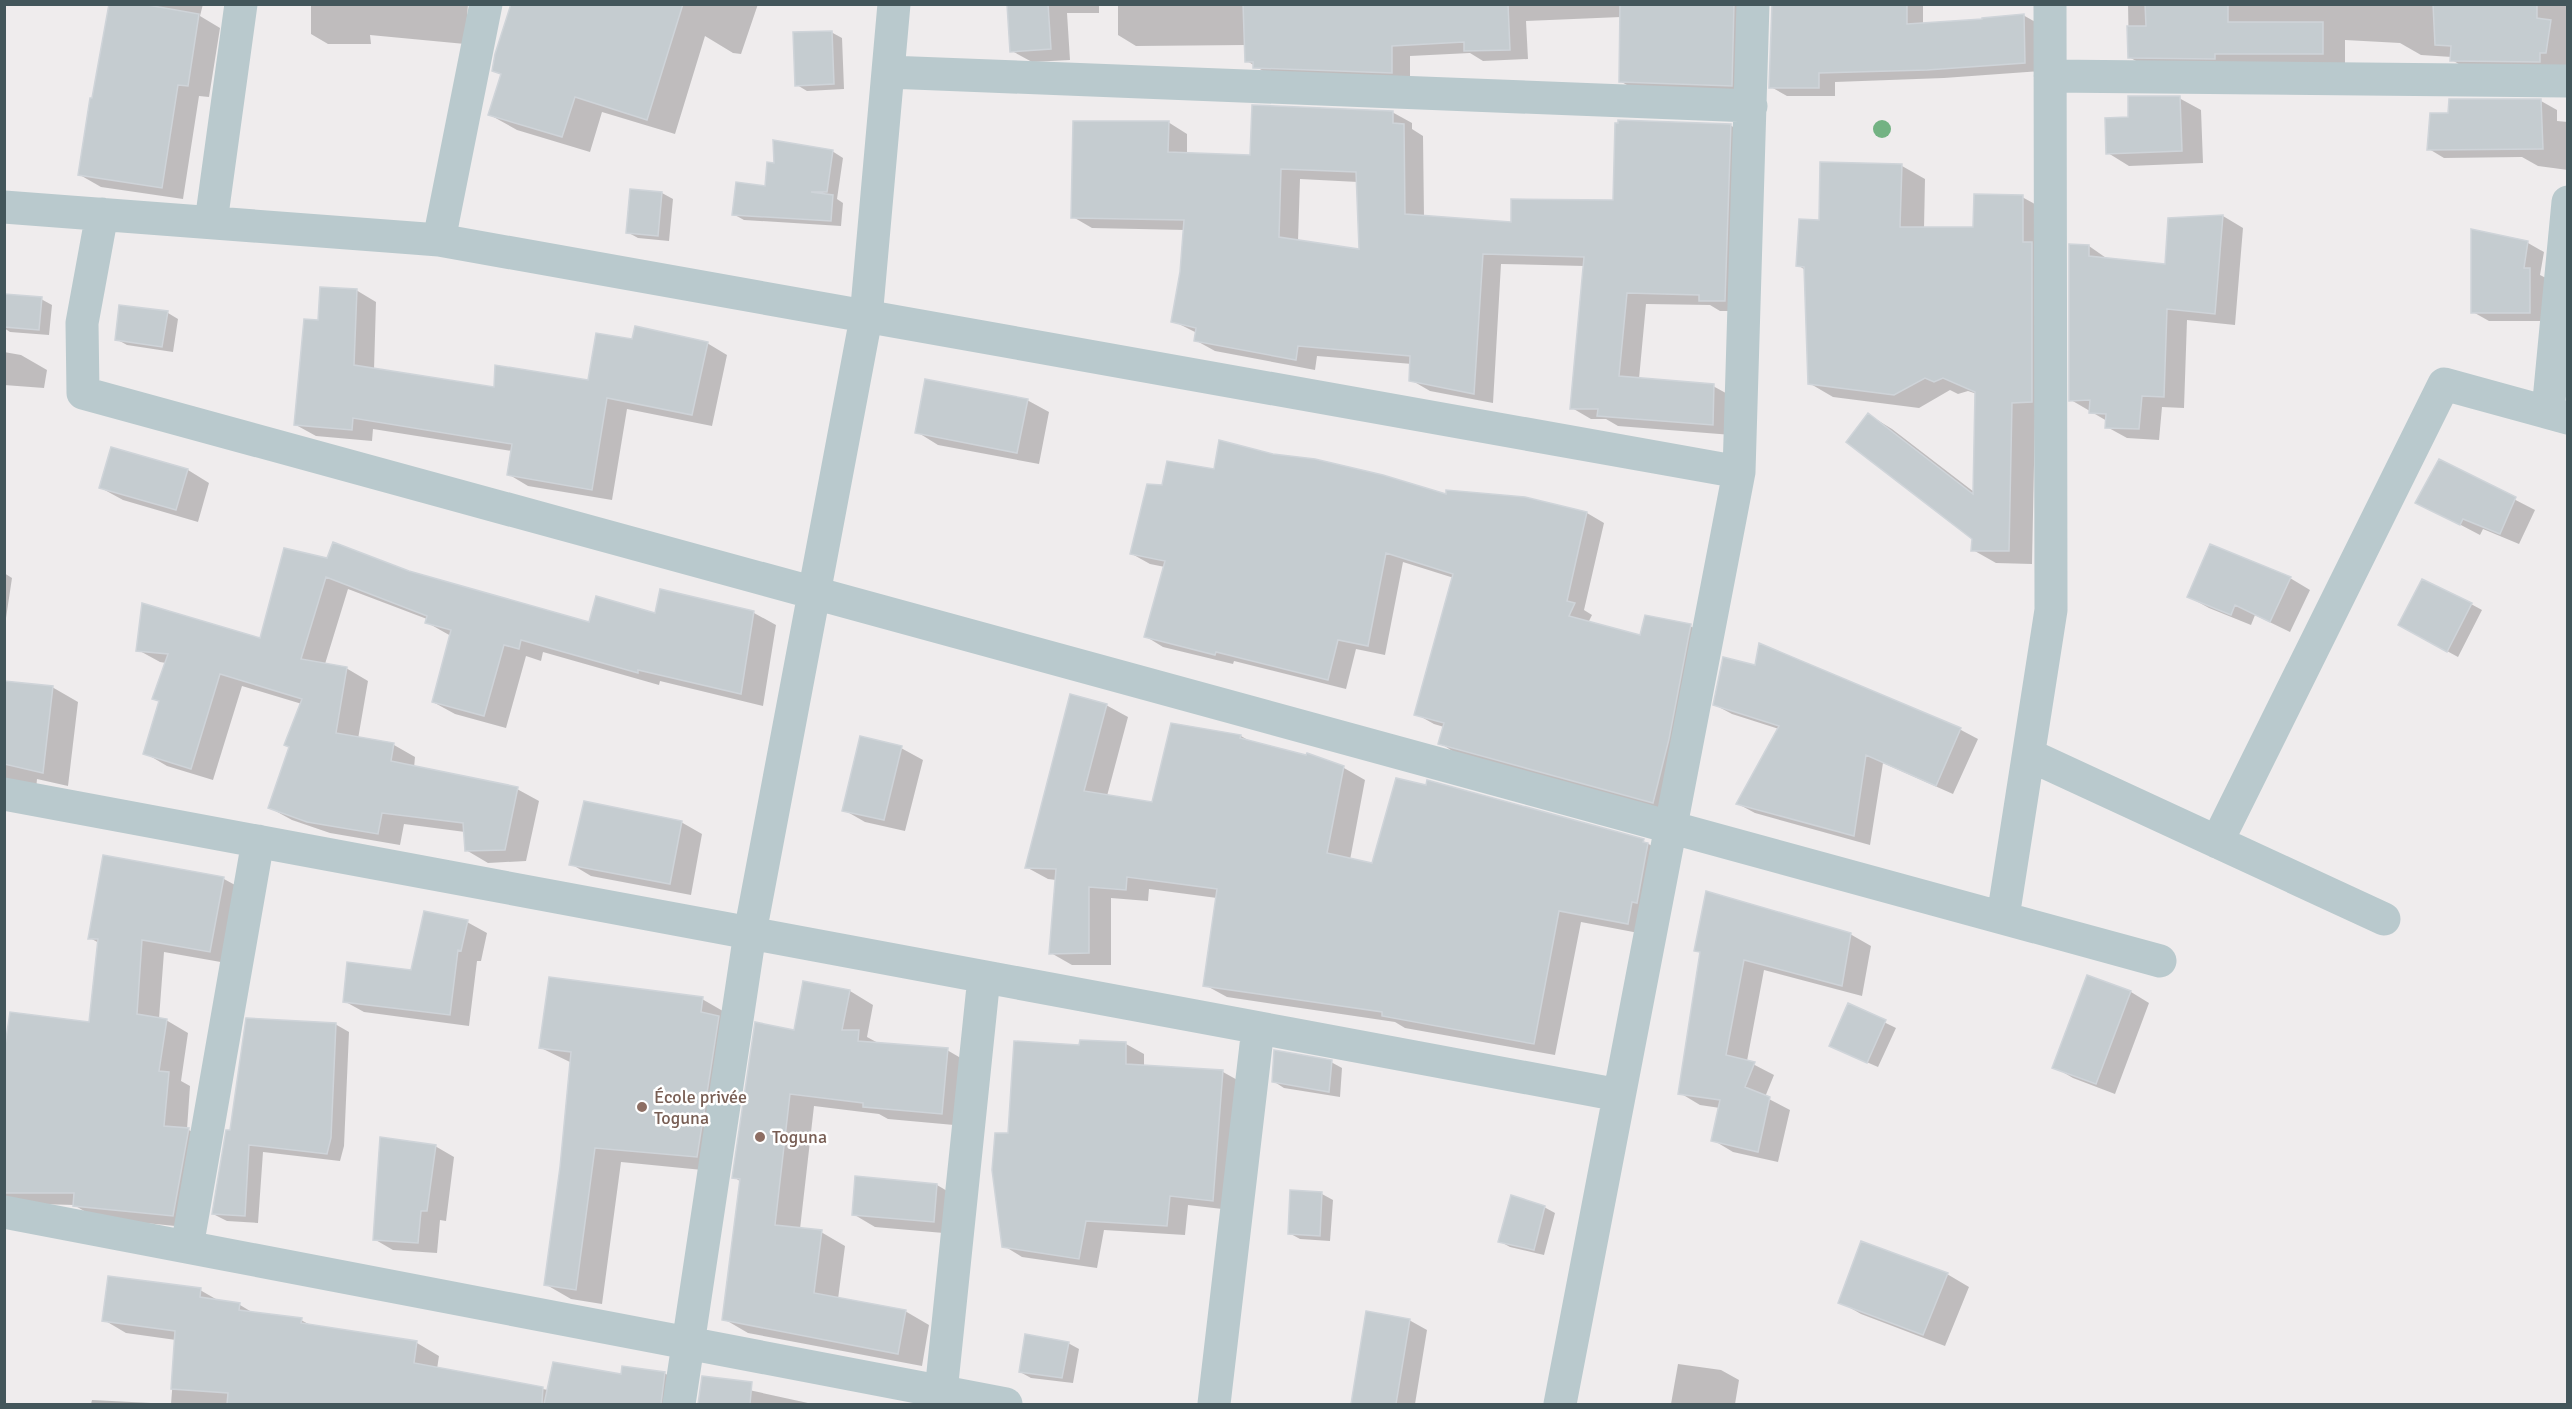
<svg xmlns="http://www.w3.org/2000/svg" width="2572" height="1409" viewBox="0 0 2572 1409" font-family="Signika,sans-serif">
  <style>
    .shadow { fill: #0003; fill-rule: evenodd }
    .building { fill: #c5ccd0; stroke: #cfd4d9; stroke-width: 1.5; fill-rule: evenodd }
    .lines { fill: none; stroke-linecap: round; stroke-linejoin: round }
    .minor { stroke: #b9c9cd; stroke-width: 33 }
    .tree { fill: #73b283 }
    .education-dot { fill: #8d6e63; stroke: #fff; stroke-width: 2 }
    .labels { text-anchor: middle; stroke-width: 5; stroke-linejoin: round; paint-order: stroke }
    .education-label { font-size: 18px; fill: #785e54; stroke: #fff; text-anchor: start }
  </style>
  <rect width="100%" height="100%" fill="#efeced"/>
  <!-- shadow -->
  <path class="shadow" d="M110 4H203L200 16 220 28 209 97 199 96 183 199 101 187 80 175Z
    M311 4H468L465 44 370 35 371 44H328L311 34Z
    M512 4H758L741 54 733 53 705 36 675 134 602 112 590 152 517 130 490 115 502 75 493 70Z
    M1009 4H1099V13H1067L1070 60 1032 62 1012 51Z
    M1118 4H1746L1750 96 1639 92 1620 81 1621 17 1526 21 1528 59 1483 61 1470 53 1410 56V83L1273 77 1247 61 1246 45 1136 46 1118 35Z
    M1800 4H1923V25L2023 15 2039 24 2041 71 1944 78 1835 82V96H1787L1771 87Z
    M2128 4H2568V65L2474 73 2452 60V57L2421 55 2400 43 2345 40V66L2152 70 2129 57Z
    M831 32 842 38 844 89 807 91 797 85Z
    M2179 98 2201 110 2203 163 2129 166 2108 153 2129 119Z
    M2541 101 2557 110V121L2568 122V170L2538 166 2522 157 2444 158 2429 149 2450 114Z
    M1392 112 1412 123V129L1423 136 1424 217 1512 223 1615 201 1730 125 1749 137 1744 311H1720L1710 305 1646 304 1639 379 1713 386 1733 397 1732 435 1618 426 1606 419H1591L1572 408 1584 266 1501 264 1493 403 1430 391 1411 380 1412 364 1317 356 1315 370 1215 351 1195 340 1197 333 1173 321 1181 272 1185 230 1092 228 1073 217 1168 122 1187 134V154L1252 156ZM1300 179 1358 182 1360 250 1298 241Z
    M832 151 843 158 837 199 843 203 841 226 744 220 733 214 766 187 776 164Z
    M1822 164 1902 166 1925 179 1924 229H1974L2022 197 2046 210 2035 416 2032 564 1996 563 1973 550V538L1869 415 1892 429 1974 492 1977 394 1968 391 1958 394 1950 390 1919 408 1833 397 1809 383 1805 270 1798 265 1821 222Z
    M631 191 662 193 673 199 669 241 638 238 627 232Z
    M2223 216 2243 228 2235 325 2187 320 2184 408 2162 407 2159 440 2127 438 2107 427V421L2071 400V245L2089 246 2109 260 2167 266Z
    M2528 243 2544 252 2540 275 2546 278V321H2489L2473 312Z
    M356 290 376 302 374 370 495 388 589 381 633 341 707 343 727 355 712 426 627 409 612 500 528 486 508 474 512 451 373 429 372 441 316 436 296 425 320 322Z
    M4 296 41 299 52 305 49 335 10 332 4 328Z
    M168 313 178 319 173 352 127 345 116 339Z
    M4 352 21 355 47 370 44 388 4 385Z
    M1027 400 1049 412 1039 464 938 445 917 432Z
    M2440 461 2535 510 2519 544 2483 529 2480 535 2417 502Z
    M188 470 209 483 198 522 123 500 101 488Z
    M1215 470 1447 495 1524 499 1587 513 1604 523 1584 610 1592 615 1588 623 1641 636 1690 626 1708 636 1670 812 1457 754 1440 743 1444 727 1434 724 1416 714 1454 578 1403 562 1385 655 1356 649 1346 689 1234 661 1233 664 1163 647 1145 636 1165 567 1150 564 1132 554 1164 487Z
    M327 560 409 573 590 624 656 615 754 613 776 625 763 706 660 681 659 685 543 652 541 661 526 656 506 728 455 714 433 702 451 636 426 622 427 619 348 589 325 664 346 668 368 681 358 739 394 745 415 757 414 768 517 789 539 801 526 861 488 863 466 850 465 832 404 824 400 845 330 833 292 820 270 808 290 747 302 704 242 686 213 780 167 766 145 753 160 702 166 663 160 662 138 650 261 640Z
    M4 573 12 578 6 618H4Z
    M2290 578 2310 590 2290 632 2255 615 2251 625 2209 608 2189 597Z
    M2471 604 2482 610 2458 657 2410 631Z
    M1760 646 1961 730 1978 739 1953 794 1883 763 1870 845 1755 813 1738 804 1779 729 1732 714 1715 705 1756 667Z
    M4 683 52 687 78 702 68 786 37 779 36 790 4 787Z
    M1106 705 1128 717 1107 796 1153 804 1241 736 1251 742 1344 768 1365 780 1350 860 1373 865 1643 841 1665 853 1649 935 1581 922 1555 1055 1405 1028 1395 1022 1227 997 1205 985 1217 898 1149 889 1148 901 1111 898V965H1072L1051 953 1056 880 1048 879 1026 867Z
    M901 748 923 760 905 831 865 822 844 810Z
    M681 822 702 834 691 895 591 876 571 864Z
    M105 857 224 879 246 891 232 964 164 952 159 1019 166 1020 188 1033 181 1081 190 1086 187 1129 210 1142 195 1228 96 1218 74 1205 4 1203V1050L91 1024 99 943 90 938Z
    M467 922 487 933 481 961H477L469 1026 364 1012 344 1001 412 972Z
    M1850 934 1871 946 1862 996 1764 970 1747 1061 1774 1075 1765 1097 1790 1110 1778 1162 1733 1152 1713 1140 1720 1108 1700 1105 1680 1093 1701 953 1695 950Z
    M2088 977 2131 992 2149 1003 2115 1094 2073 1078 2054 1067Z
    M850 991 873 1005 867 1037 880 1044 947 1050 971 1064 965 1126 888 1119 879 1114 814 1106 800 1229 821 1232 845 1246 838 1299 905 1311 929 1325 922 1366 748 1333 724 1319 741 1182 734 1177 796 1031Z
    M702 999 728 1014 723 1172 621 1162 602 1304 571 1299 545 1284 562 1167 572 1063 541 1048Z
    M1849 1005 1896 1028 1878 1067 1841 1051Z
    M335 1024 349 1032 344 1146 340 1161 263 1152 258 1223 227 1221 213 1214 232 1132Z
    M1126 1044 1144 1054V1067L1223 1072 1241 1082 1231 1210 1188 1205 1185 1235 1104 1230 1097 1268 1022 1257 1004 1246 1010 1135 1081 1046Z
    M1331 1062 1342 1068 1340 1097 1284 1088 1273 1081Z
    M435 1146 454 1157 446 1221 440 1220 437 1253 393 1250 374 1239Z
    M937 1185 959 1198 955 1234 875 1227 853 1214Z
    M1292 1192 1322 1194 1333 1200 1330 1241 1300 1239 1289 1233Z
    M1544 1207 1555 1213 1544 1255 1510 1247 1499 1241Z
    M1947 1274 1969 1287 1945 1346 1861 1314 1840 1302Z
    M200 1290 221 1302 240 1305 255 1314 301 1320 312 1326 417 1343 439 1356 437 1369 548 1390 622 1375 664 1373 687 1386 685 1404H91L92 1400 171 1404 176 1340 126 1333 104 1320Z
    M1367 1313 1409 1320 1427 1330 1415 1404H1353Z
    M1068 1343 1079 1349 1073 1383 1031 1378 1020 1372Z
    M1678 1364 1721 1370 1739 1380 1735 1404H1671Z
    M703 1380 808 1403 817 1404H698Z"/>
  <!-- building -->
  <path class="building" d="M109 4H142L199 14 188 86 178 85 162 188 78 175 90 98H92Z
    M511 4H683L647 120 575 97 562 137 488 115 501 74 492 71 495 54Z
    M1007 4H1048L1051 49 1010 52Z
    M1243 4H1508L1510 50 1464 51V42L1392 46V73L1253 68V62H1245Z
    M1620 4H1734L1732 86 1619 82Z
    M1772 4H1907V24L1982 19V18L2024 14 2025 63 1927 70 1819 73V88H1769Z
    M2145 4H2228V22H2323V54H2215V59L2128 58 2127 26H2146Z
    M2433 4H2537V18L2551 20 2546 53H2540V62L2450 61 2451 46 2435 45Z
    M832 31 834 84 795 86 793 32Z
    M2128 96H2180L2182 151 2106 154 2105 118 2128 117Z
    M2449 99H2541L2543 149 2427 150 2430 113H2448Z
    M1252 105 1393 111V123L1404 124 1405 214 1511 222V199L1613 200 1615 123H1618V120L1731 124 1725 301H1699V295L1627 293 1619 376 1714 384 1713 425 1597 416 1598 409H1570L1584 257 1483 254 1474 394 1409 381 1410 356 1298 346 1296 360 1194 341 1196 328 1171 322 1180 272 1184 220 1071 218 1073 121H1169L1168 152 1250 155ZM1281 169 1356 172 1359 249 1279 237Z
    M773 140 833 150 827 192H811L833 195 831 221 732 215 736 182 765 186 767 162 774 163Z
    M1820 162 1902 164 1900 227H1973L1974 194 2023 195V242H2032V402L2012 403 2009 551H1971L1972 539 1846 442 1868 413 1973 494 1975 392 1943 378 1934 382 1925 378 1894 395 1808 384 1804 267 1796 266 1799 219 1819 220Z
    M630 189 662 192 658 236 626 233Z
    M2223 215 2215 314 2167 309 2164 397 2142 396 2139 429 2105 428 2106 414 2089 413 2090 400 2069 401V244L2089 245V256L2165 264 2168 218Z
    M2471 229 2528 241 2524 268H2530V313H2471Z
    M320 287 357 289 354 365 494 387 495 365 588 380 596 333 632 339 635 326 708 342 692 415 607 398 592 490 507 475 512 444 353 418 352 430 294 425 304 319 318 320Z
    M4 294 42 297 39 330 4 327Z
    M119 305 168 311 162 347 115 340Z
    M925 379 1028 399 1017 453 915 433Z
    M1219 440 1273 454 1315 459 1383 475 1446 494V490L1525 497 1587 512 1567 601 1575 603 1569 616 1640 635 1645 615 1691 624 1669 739 1653 803 1438 744 1444 723 1414 715 1453 574 1386 553 1368 646 1338 640 1328 680 1216 652 1215 655 1144 637 1165 561 1130 554 1147 484 1162 485 1167 461 1214 469Z
    M111 447 188 469 176 510 99 488Z
    M2439 459 2516 497 2500 534 2463 519 2460 525 2415 503Z
    M333 542 409 571 589 622 596 596 655 613 660 589 754 611 741 694 638 670V673L521 640 519 649 504 645 484 716 432 702 451 630 425 623 427 616 326 577 301 659 347 667 336 733 394 743 391 761 518 787 505 850 465 851 463 823 382 813 378 834 307 822 268 808 289 747 284 745 302 699 220 674 191 769 143 754 159 701 152 699 168 654 136 651 142 603 260 638 284 548 327 558Z
    M2210 544 2291 577 2270 622 2235 605 2231 615 2187 597Z
    M2422 579 2472 603 2447 652 2398 625Z
    M1759 643 1961 728 1936 786 1866 755 1854 836 1736 804 1779 726 1713 705 1723 657 1755 665Z
    M4 681 53 686 43 773 4 764Z
    M1070 694 1107 704 1084 791 1152 802 1171 723 1241 735 1240 738 1306 755 1307 753 1344 766 1327 853 1372 863 1396 778 1426 785 1427 780 1644 839 1643 842 1648 843 1637 903 1632 902 1628 924 1559 911 1534 1044 1382 1016V1012L1203 986 1217 889 1127 877 1126 890 1089 887V953L1049 954 1056 869 1025 868Z
    M860 736 902 746 884 820 842 811Z
    M584 801 682 821 670 884 569 865Z
    M103 855 224 877 210 952 142 940 137 1014 167 1019 159 1071 169 1072 164 1126 189 1128 173 1216 73 1206 74 1193H4V1052L10 1012 89 1022 98 939H88Z
    M1706 891 1851 933 1842 986 1744 960 1726 1055 1755 1062 1745 1087 1770 1097 1758 1152 1711 1141 1720 1100 1678 1094 1700 952 1694 951Z
    M424 911 468 920 461 951 458 950 450 1015 343 1002 347 962 411 970Z
    M2087 975 2131 991 2096 1084 2052 1068Z
    M549 977 703 997 701 1012 719 1016 697 1157 595 1148 576 1290 544 1285 560 1167 571 1052 539 1048Z
    M803 981 850 990 842 1030H859L858 1041 948 1048 942 1114 863 1107V1103L790 1094 775 1225 822 1230 814 1293 906 1310 898 1354 722 1320 740 1179 732 1178 755 1022 794 1030Z
    M1848 1003 1886 1020 1867 1063 1829 1046Z
    M246 1018 336 1023 331 1138 327 1154 249 1145 245 1216 212 1214 226 1130H230Z
    M1080 1040 1126 1042V1064L1223 1070 1213 1201 1170 1196 1167 1226 1086 1221 1079 1259 1002 1247 992 1170 995 1133H1008L1014 1041 1079 1045Z
    M1274 1050 1332 1060 1329 1092 1272 1082Z
    M380 1137 436 1145 427 1211H421L418 1243 373 1240Z
    M855 1176 937 1184 934 1222 852 1215Z
    M1290 1190 1322 1192 1320 1236 1288 1234Z
    M1511 1195 1545 1206 1534 1250 1498 1242Z
    M1861 1241 1948 1273 1923 1335 1838 1303Z
    M108 1276 201 1288 200 1297 240 1303 239 1310 302 1318 301 1323 417 1341 414 1363 543 1387 542 1404H227L228 1393 171 1389 175 1331 102 1321Z
    M1366 1311 1410 1319 1396 1404H1351Z
    M1025 1334 1069 1342 1062 1378 1019 1372Z
    M553 1362 621 1374 622 1366 665 1372 661 1404H544Z
    M702 1376 752 1382 750 1404H698Z"/>
  <g class="lines">
    <!-- minor -->
    <path class="minor" d="M888 72 1751 106
      M2050 76 2568 81
      M4 207 439 240 1739 472
      M102 214 82 323 83 393 2160 961
      M211 222 241 4
      M439 240 486 4
      M2548 411 2568 202
      M2029 755 2384 919
      M4 794 1619 1095
      M2217 842 2444 384 2568 418
      M2003 917 2051 610 2050 4
      M4 1212 1006 1404
      M187 1247 258 841
      M941 1392 984 977
      M679 1404 750 933 866 318 894 4
      M1214 1404 1258 1028
      M1560 1404 1739 472 1753 4"/>
  </g>
  <!-- trees -->
  <circle class="tree" cx="1882" cy="129" r="9"/>
  <!-- markers -->
  <g class="education-dot">
    <circle cx="642" cy="1107" r="6"/>
    <circle cx="760" cy="1137" r="6"/>
  </g>
  <g class="labels">
    <!-- education labels -->
    <g class="education-label">
      <text x="654" y="1103">École privée<tspan x="654" dy="21">Toguna</tspan></text>
      <text x="772" y="1143">Toguna</text>
    </g>
  </g>
  <!-- border -->
  <rect width="2572" height="1409" fill="none" stroke="#43565b" stroke-width="12"/>
</svg>
